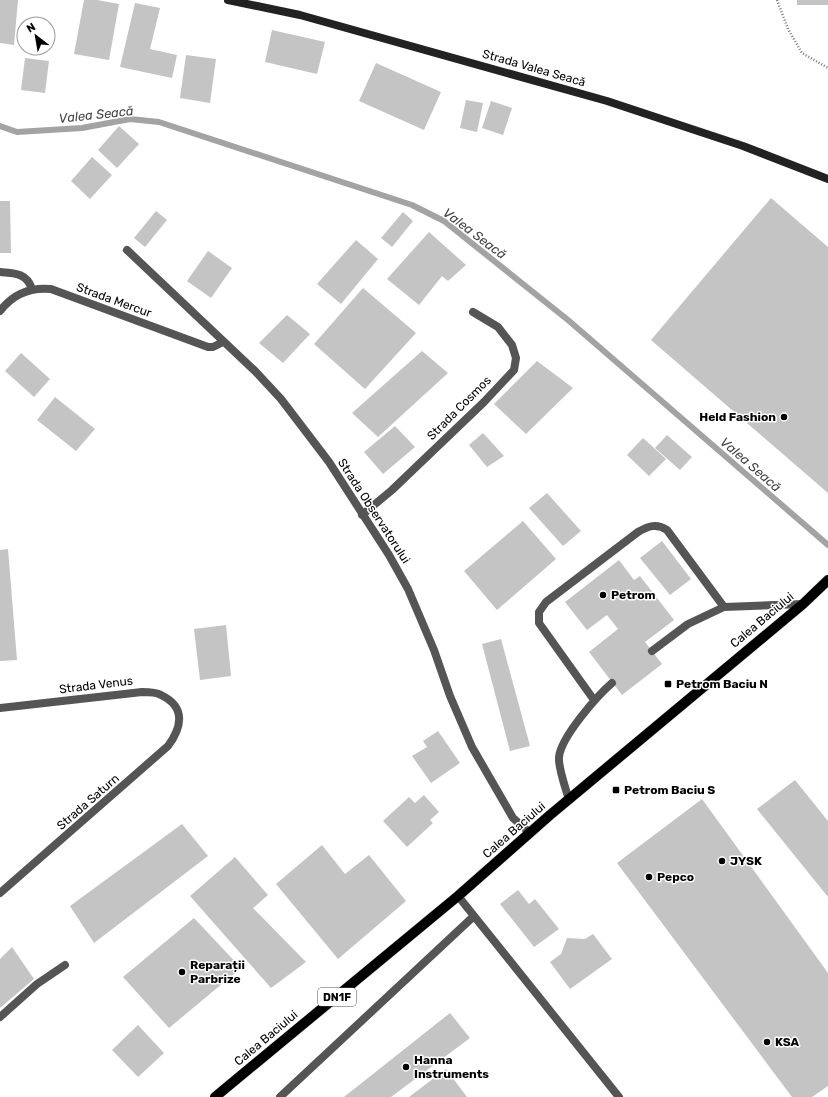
<svg xmlns="http://www.w3.org/2000/svg" width="828" height="1097" viewBox="0 0 828 1097" font-family="Rubik,sans-serif">
  <style>
    .lines { fill: none; stroke-linecap: round; stroke-linejoin: round }
    .stream { stroke: #a3a3a3; stroke-width: 6 }
    .building { fill: #c4c4c4 }
    .primary-casing { stroke: #dbdbdb; stroke-width: 11 }
    .path { stroke: #777; stroke-width: 2.5; stroke-dasharray: 1 2; stroke-linecap: butt }
    .lane { stroke: #555; stroke-width: 8 }
    .street { stroke: #555; stroke-width: 8 }
    .secondary { stroke: #222; stroke-width: 8 }
    .primary { stroke: #000; stroke-width: 10 }
    .poi-dot { fill: #000; stroke: #fff; stroke-width: 1.5 }
    .labels { text-anchor: middle; stroke-width: 3; stroke-linejoin: round; paint-order: stroke }
    .shield { fill: #fff; stroke: #4c4c4c; stroke-width: 1 }
    .shield-label { font-size: 11px; font-weight: bold; fill: #000 }
    .street-label { font-size: 12px; fill: #000; stroke: #fff }
    .poi-label { font-size: 12px; font-weight: bold; fill: #000; stroke: #fff; text-anchor: start }
    .water-label { font-size: 13px; font-style: italic; fill: #444; stroke: #fff }
  </style>
  <rect width="100%" height="100%" fill="#fff"/>
  <g class="lines">
    <!-- stream -->
    <path class="stream" d="M0 126 17 132 82 128 130 119 159 122 412 205 444 221 568 320 828 545"/>
  </g>
  <!-- building -->
  <path class="building" d="M0 0H18L14 45 0 43Z
    M84 0H97L119 4 109 60 74 54Z
    M797 0H828V5H797Z
    M135 3 160 8 150 49 177 55 172 78 120 67Z
    M272 30 325 42 317 74 265 62Z
    M186 55 216 59 210 103 180 98Z
    M25 58 49 61 45 93 21 90Z
    M376 63 441 92 424 130 359 101Z
    M466 100 483 103 477 132 460 128Z
    M491 101 512 108 503 135 482 128Z
    M119 126 139 144 117 168 98 150Z
    M92 157 112 175 90 199 71 181Z
    M771 198 828 247V493L651 340Z
    M0 201H10L11 253H0Z
    M156 211 167 220 145 247 134 238Z
    M403 212 413 221 392 247 381 238Z
    M429 232 466 265 448 281 442 276 419 305 387 279Z
    M356 240 378 259 341 304 317 284Z
    M208 251 232 268 211 298 187 281Z
    M363 288 416 333 365 389 314 344Z
    M287 315 310 334 283 363 259 343Z
    M422 351 448 373 378 437 352 413Z
    M21 353 50 379 34 397 5 371Z
    M537 361 573 388 526 434 494 404Z
    M55 397 95 429 76 451 37 420Z
    M395 426 415 447 383 474 364 452Z
    M483 433 504 456 487 467 469 445Z
    M667 435 692 457 680 470 655 448Z
    M643 438 666 459 649 476 627 455Z
    M547 493 581 531 563 546 529 508Z
    M523 521 556 559 497 610 464 571Z
    M662 541 691 579 670 595 640 558Z
    M8 549 17 660 0 661V550Z
    M619 560 634 580 640 576 674 620 645 642 662 664 622 695 589 652 618 629 607 615 587 630 565 602Z
    M226 625 231 676 200 680 194 629Z
    M501 639 530 746 510 751 482 644Z
    M438 731 460 763 431 783 412 756 427 747 423 741Z
    M795 780 828 821V897L757 809Z
    M424 795 439 812 430 820 433 823 407 847 383 821 409 797 415 803Z
    M702 799 828 973V1086L812 1097H792L617 863Z
    M182 824 208 856 94 943 70 906Z
    M322 845 345 874 369 855 406 901 338 959 276 884Z
    M235 857 268 895 253 908 306 962 271 988 190 896Z
    M518 890 529 904 535 899 559 929 534 947 500 904Z
    M194 918 241 968 169 1028 123 977Z
    M593 934 612 959 570 989 550 962 561 954 567 938 585 939Z
    M12 947 34 979 0 1008V959Z
    M450 1013 470 1038 391 1097H344Z
    M138 1025 164 1053 138 1077 112 1050Z
    M446 1069 467 1097H409Z"/>
  <g class="lines">
    <defs>
      <path id="primary" d="M215 1097 458 896 550 815 803 604 828 580"/>
    </defs>
    <!-- primary casing -->
    <use href="#primary" class="primary-casing"/>
    <!-- path -->
    <path class="path" d="M777 0 788 29 802 53 828 68"/>
    <!-- lane -->
    <path class="lane" d="M652 651 688 624 724 607 803 604
      M594 700 539 623V612L546 602 638 532C648 526 657 523 667 530L724 607
      M569 800C566 789 558 768 559 757 561 737 597 696 612 683
      M458 896 619 1097
      M0 1017 37 984 65 965
      M280 1097 474 916"/>
    <!-- street -->
    <path class="street" d="M127 250 255 371 281 399 329 462 389 555 408 589 434 650 450 696 472 747 513 818 530 833
      M0 272C14 273 27 273 32 289
      M0 311C13 294 30 287 51 289L208 347H213L223 342
      M362 515 392 490 484 402 514 370 516 358 512 345 498 327 473 312
      M0 708 142 692C148 692 156 692 161 695 186 707 182 727 168 746L0 893"/>
    <!-- secondary -->
    <path class="secondary" d="M228 0 300 15 607 101 743 146 828 179"/>
    <!-- primary -->
    <use href="#primary" class="primary"/>
  </g>
  <!-- markers -->
  <g class="poi-dot">
    <circle cx="784" cy="417" r="4"/>
    <circle cx="603" cy="595" r="4"/>
    <rect x="664" y="680" width="8" height="8" rx="2"/>
    <rect x="612" y="786" width="8" height="8" rx="2"/>
    <circle cx="722" cy="861" r="4"/>
    <circle cx="649" cy="877" r="4"/>
    <circle cx="182" cy="972" r="4"/>
    <circle cx="767" cy="1042" r="4"/>
    <circle cx="406" cy="1067" r="4"/>
  </g>
  <g class="labels">
    <!-- shield labels -->
    <rect class="shield" x="318" y="988" width="38" height="18" rx="3"/>
    <g class="shield-label">
      <text x="337" y="1001">DN1F</text>
    </g>
    <!-- street labels -->
    <g class="street-label">
      <text transform="translate(534 68) rotate(16)" y="4">Strada Valea Seacă</text>
      <text transform="translate(114 300) rotate(20)" y="4">Strada Mercur</text>
      <text transform="translate(459 408) rotate(-45)" y="4">Strada Cosmos</text>
      <text transform="translate(374 511) rotate(57)" y="4">Strada Observatorului</text>
      <text transform="translate(762 620) rotate(-40)" y="4">Calea Baciului</text>
      <text transform="translate(96 685) rotate(-7)" y="4">Strada Venus</text>
      <text transform="translate(88 802) rotate(-41)" y="4">Strada Saturn</text>
      <text transform="translate(514 830) rotate(-41)" y="4">Calea Baciului</text>
      <text transform="translate(266 1038) rotate(-40)" y="4">Calea Baciului</text>
    </g>
    <!-- poi labels -->
    <g class="poi-label">
      <text x="776" y="421" text-anchor="end">Held Fashion</text>
      <text x="611" y="599">Petrom</text>
      <text x="676" y="688">Petrom Baciu N</text>
      <text x="624" y="794">Petrom Baciu S</text>
      <text x="730" y="865">JYSK</text>
      <text x="657" y="881">Pepco</text>
      <text x="190" y="969">Reparații<tspan x="190" dy="14">Parbrize</tspan></text>
      <text x="775" y="1046">KSA</text>
      <text x="414" y="1064">Hanna<tspan x="414" dy="14">Instruments</tspan></text>
    </g>
    <!-- water labels -->
    <g class="water-label">
      <text transform="translate(96 114) rotate(-6)" y="5">Valea Seacă</text>
      <text transform="translate(475 233) rotate(37)" y="5">Valea Seacă</text>
      <text transform="translate(751 464) rotate(41)" y="5">Valea Seacă</text>
    </g>
  </g>
  <!-- north arrow -->
  <g transform="translate(36 36) rotate(329)"><circle r="19" fill="#ffffff" stroke="#999999"/>
  <path d="M0-3L7 15L0 10L-7 15Z" fill="#000000"/>
  <text y="-6" font-size="11" font-weight="bold" text-anchor="middle" fill="#000000">N</text>
  </g>
</svg>
